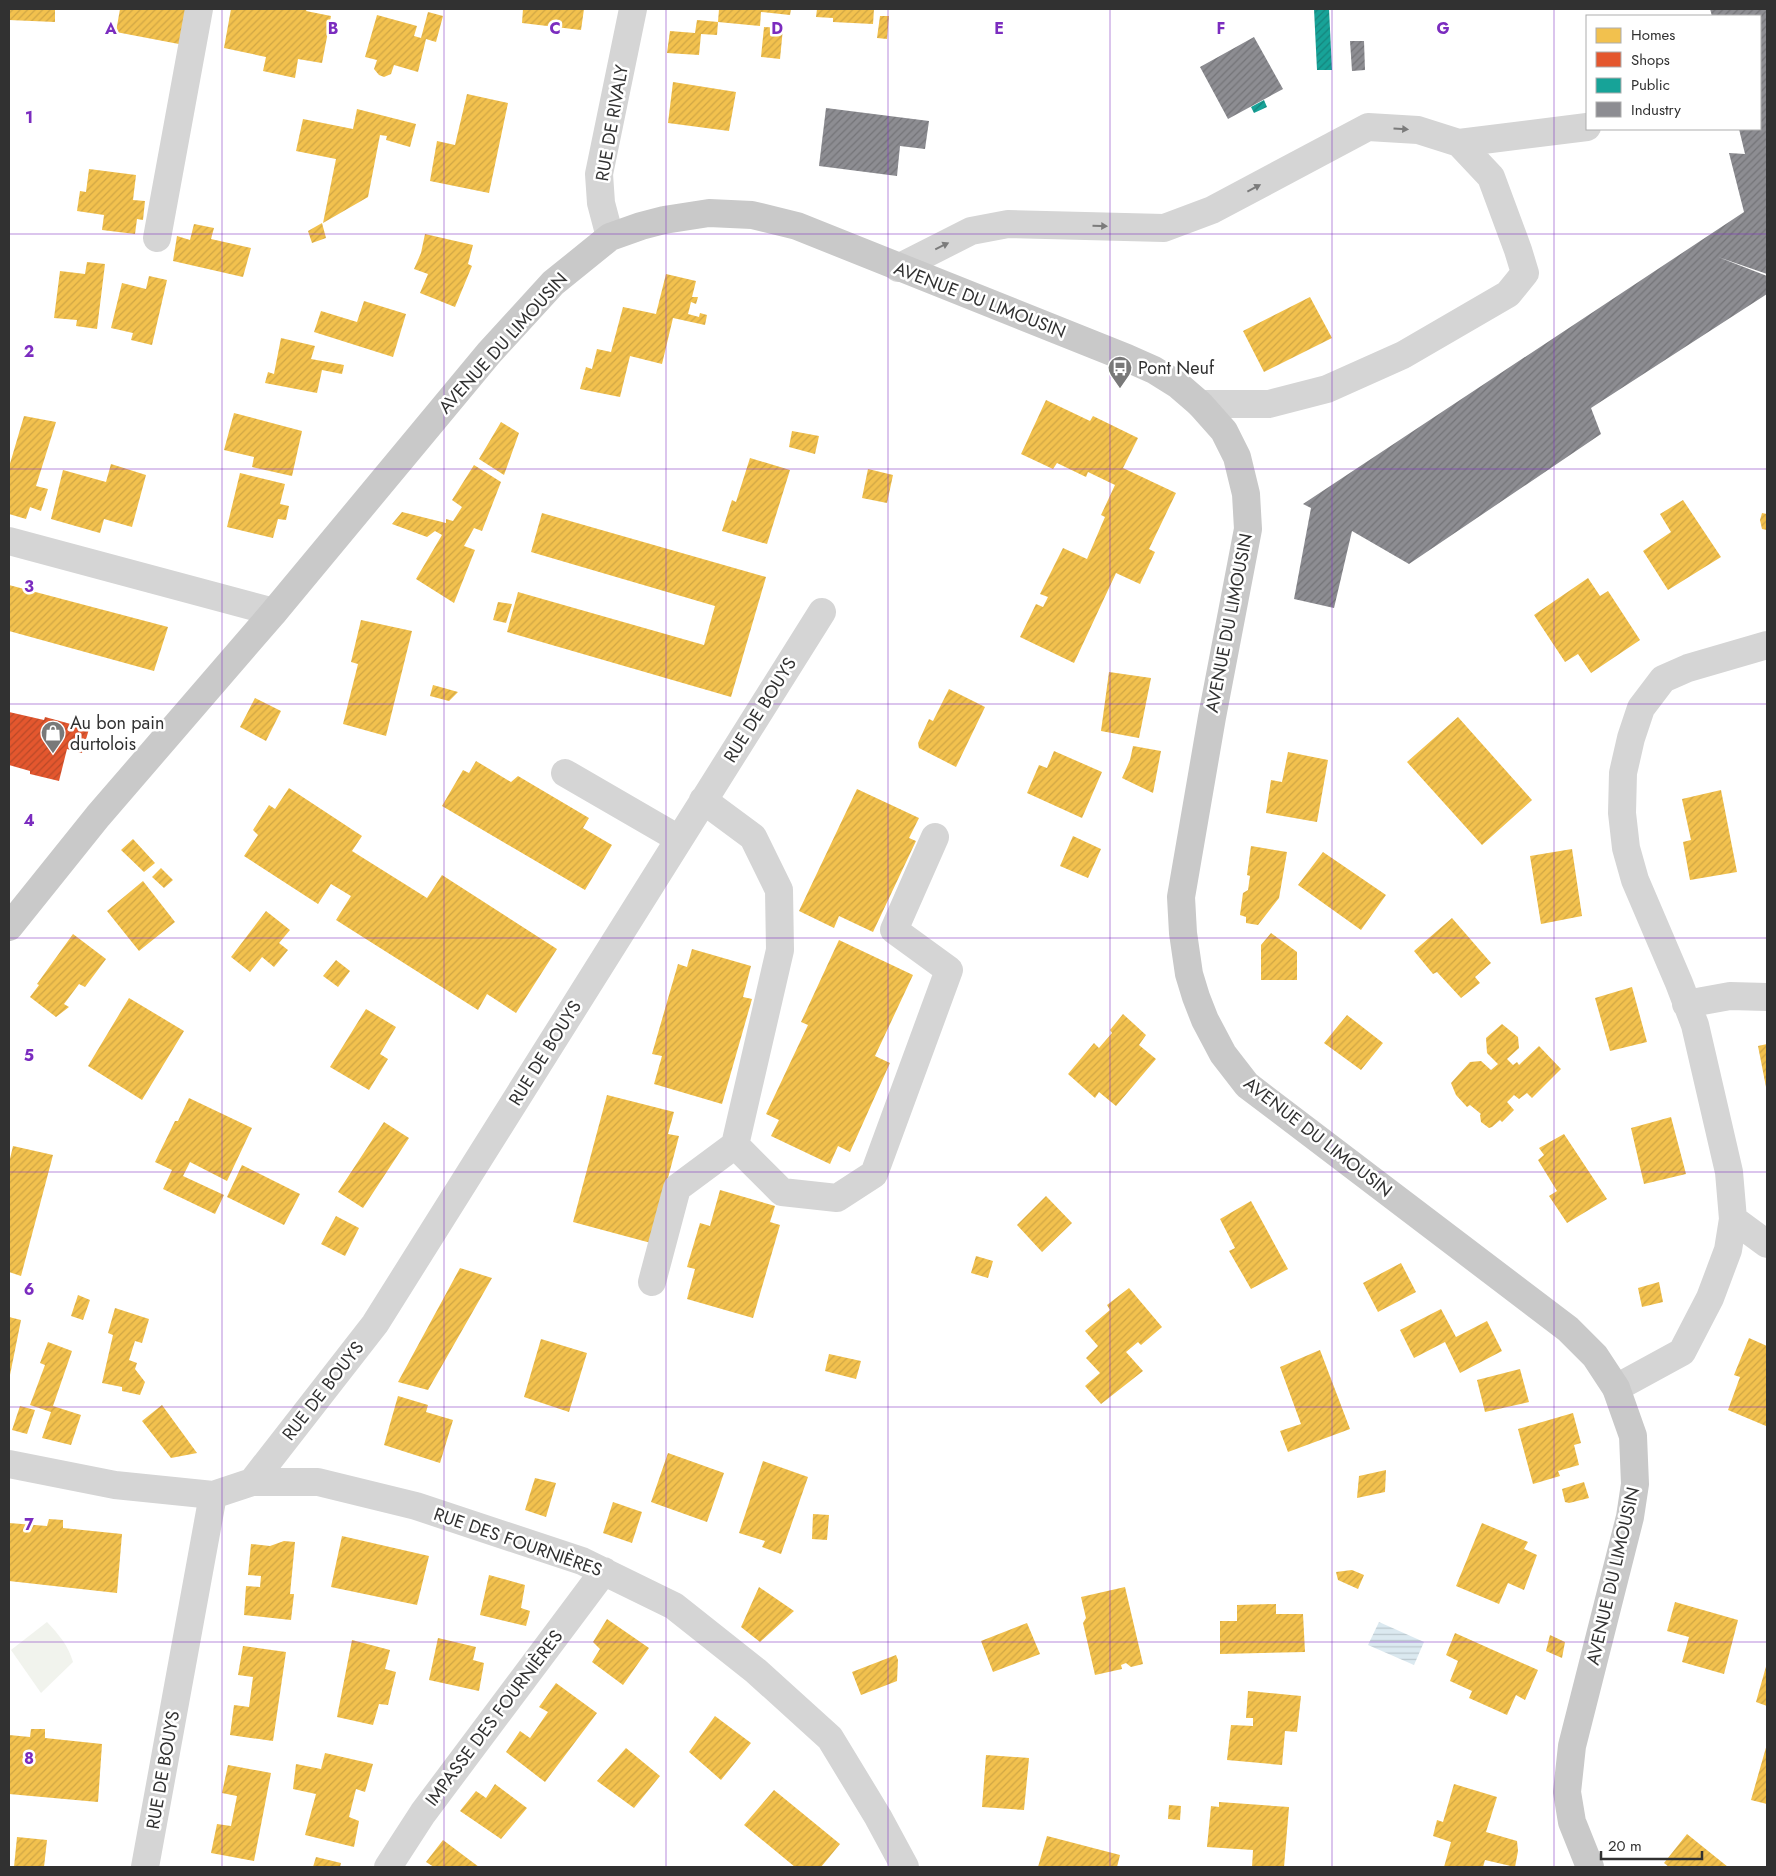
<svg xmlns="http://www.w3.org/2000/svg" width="1776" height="1876" viewBox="0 0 1776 1876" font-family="Jost,sans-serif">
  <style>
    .park { fill: #f1f3ed }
    .water { fill: url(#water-rules) }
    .homes { fill: url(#homes-hatch) }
    .shops { fill: url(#shops-hatch) }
    .public { fill: url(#public-hatch) }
    .industry { fill: url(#industry-hatch) }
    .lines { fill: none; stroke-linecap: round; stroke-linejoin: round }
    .minor { stroke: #d5d5d5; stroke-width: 28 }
    .major { stroke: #c9c9c9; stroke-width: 28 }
    .oneway { fill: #7b7b7b }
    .grid { fill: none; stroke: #7b2cbf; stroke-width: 1; stroke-opacity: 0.55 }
    .labels { text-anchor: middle; stroke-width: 5; stroke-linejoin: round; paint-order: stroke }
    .street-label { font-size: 18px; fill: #313131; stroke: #fff }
    .poi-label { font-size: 18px; fill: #313131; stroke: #fff; text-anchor: start }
    .grid-label { font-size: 16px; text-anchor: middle; font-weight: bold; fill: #7b2cbf; stroke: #fff; stroke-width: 5; stroke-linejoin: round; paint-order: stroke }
  </style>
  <defs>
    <pattern id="water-rules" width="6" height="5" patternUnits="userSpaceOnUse" patternTransform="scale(1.25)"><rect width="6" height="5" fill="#dbe9f0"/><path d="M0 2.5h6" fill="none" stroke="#bcc8ce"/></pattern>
    <pattern id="homes-hatch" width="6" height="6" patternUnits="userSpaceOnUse" patternTransform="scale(1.25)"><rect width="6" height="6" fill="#f2c14e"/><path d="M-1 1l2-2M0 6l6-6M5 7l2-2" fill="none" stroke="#d0a645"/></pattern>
    <pattern id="shops-hatch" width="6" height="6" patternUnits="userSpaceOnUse" patternTransform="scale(1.25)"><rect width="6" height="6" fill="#e4572e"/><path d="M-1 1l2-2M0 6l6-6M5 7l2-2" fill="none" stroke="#b94928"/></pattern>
    <pattern id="public-hatch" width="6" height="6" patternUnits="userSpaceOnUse" patternTransform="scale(1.25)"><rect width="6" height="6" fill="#17a398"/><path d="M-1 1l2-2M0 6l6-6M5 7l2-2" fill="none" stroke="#15857d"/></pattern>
    <pattern id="industry-hatch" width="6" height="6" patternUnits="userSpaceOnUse" patternTransform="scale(1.25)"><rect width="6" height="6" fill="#8d8d92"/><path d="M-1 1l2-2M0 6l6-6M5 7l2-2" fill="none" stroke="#747478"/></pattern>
  </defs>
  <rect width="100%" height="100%" fill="#fff"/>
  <!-- park -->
  <path class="park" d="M47 1622C59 1635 68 1645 73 1662L41 1693 11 1650Z"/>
  <!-- water -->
  <path class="water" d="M1379 1622 1424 1642 1414 1665 1368 1645Z"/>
  <!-- homes -->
  <path class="homes" d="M9 9H55V22L9 20Z
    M120 9H190L184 45 116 32Z
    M231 9H307L306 11 331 16 322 63 298 59 295 78 263 71 266 57 224 48Z
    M523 9H584L581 30 522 23Z
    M719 9H791L790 15 761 12 760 26 718 22Z
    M817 9H874L873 24 833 22V18L816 17Z
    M428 12 443 16 436 42 426 39 418 72 394 65 391 74 384 77 379 75 374 69 377 60 365 57 377 15 417 26 414 36 421 38Z
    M880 16H889L887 39 877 38Z
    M697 20 718 22 717 35 701 34 699 55 667 53 670 31 695 33Z
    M764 27 783 28 780 59 761 57Z
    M673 82 736 92 729 131 668 123Z
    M467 94 508 103 489 193 430 181 437 141 455 145Z
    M357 109 416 124 410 147 386 140 387 136 380 135 368 197 323 223 336 159 296 151 303 119 353 129Z
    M89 169 136 175 133 200 145 201 143 220 137 219 135 234 102 230 104 215 77 211 80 191 86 192Z
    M322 223 326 238 312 243 308 231Z
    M194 224 214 228 211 239 251 248 243 277 173 261 177 236 190 240Z
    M425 234 473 245 468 264 472 266 455 307 420 293 428 274 414 269 421 253Z
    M87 262 105 264 97 329 76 326 77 320 54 318 60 271 85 274Z
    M666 274 696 281 692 297H698L696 304 691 302 688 314 699 317 700 313 707 315 705 325 673 318 662 364 630 356 620 397 580 389 586 367 592 369 597 349 611 352 623 307 656 314Z
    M149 276 167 280 152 345 131 340 133 333 111 328 122 283 146 289Z
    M1310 297 1332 338 1264 372 1243 331Z
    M364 301 406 314 393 357 314 332 321 311 357 322Z
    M281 338 315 346 311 359 344 365 342 374 322 370 317 393 265 383 268 372 274 374Z
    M1046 400 1090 421 1093 416 1138 438 1123 468 1176 493 1149 549 1155 552 1140 584 1116 573 1074 663 1020 637 1036 604 1043 607 1048 597 1040 594 1063 548 1087 559 1105 517 1101 515 1115 485 1088 472 1086 477 1057 463 1053 469 1021 454Z
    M234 413 302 431 292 476 252 467 254 457 224 450Z
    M24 416 56 422 36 486 48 489 41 511 30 507 26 519 9 514V467Z
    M501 422 519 433 504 475 479 459Z
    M792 431 819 436 815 454 789 447Z
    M750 458 790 470 767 544 722 531 732 500 736 502Z
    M111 464 146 475 132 527 104 519 100 533 51 519 63 470 106 482Z
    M474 465 501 482 482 531 474 528 464 546 475 550 454 603 416 579 442 535 435 531 427 537 392 524 402 512 446 523V519L453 521 462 507 452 500Z
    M868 469 893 475 887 503 862 498Z
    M240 473 285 484 280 504 289 506 286 520 278 519 273 538 227 527Z
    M1683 500 1721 557 1668 590 1643 551 1671 532 1660 514Z
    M542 513 766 577 731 697 507 632 518 592 704 645 715 606 531 552Z
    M1762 513 1767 514V530L1762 529 1760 520Z
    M1588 578 1600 596 1608 591 1640 640 1591 673 1578 654 1565 662 1534 615Z
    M9 585 168 627 154 671 9 631Z
    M498 602 512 604 506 623 493 620Z
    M361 620 412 631 386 736 343 724 358 664 351 662Z
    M1109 672 1151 678 1139 738 1101 731Z
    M433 685 458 692 449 701 430 696Z
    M949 689 985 707 956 767 919 748 918 743 929 719 933 721Z
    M255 698 281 711 266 741 240 727Z
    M1458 717 1532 800 1482 845 1407 762Z
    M1133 746 1161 751 1153 793 1122 778 1130 760Z
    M1054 751 1102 772 1082 818 1027 793 1039 765 1047 768Z
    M1288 752 1328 760 1317 822 1266 813 1271 780 1282 782Z
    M476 761 511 782 518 776 589 818 583 828 612 845 585 890 442 806 463 770 469 773Z
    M289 788 362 836 352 851 427 898 442 875 557 949 516 1013 487 994 478 1010 336 920 351 896 331 884 318 904 244 856 258 835 253 830 269 805 275 809Z
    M857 789 919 818 909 838 916 841 873 932 839 916 834 928 799 911Z
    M1721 790 1737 872 1690 880 1683 842 1691 840 1682 799Z
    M1073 836 1101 849 1088 878 1060 866Z
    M133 839 155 863 144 872 121 850Z
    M1251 846 1287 852 1279 898 1258 925 1246 923V917L1240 915 1243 893 1248 890 1250 876 1247 875Z
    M1572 849 1582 916 1541 924 1530 856Z
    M1323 852 1386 895 1361 930 1298 885Z
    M161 868 173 880 164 888 152 877Z
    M143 881 175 922 139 951 107 911Z
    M266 911 290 930 279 943 288 950 274 967 262 957 250 972 231 957Z
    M1452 918 1491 963 1475 977 1480 983 1461 998 1437 972 1433 974 1414 951Z
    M1271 933 1297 952V980H1261V945Z
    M73 934 106 959 85 987 79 984 64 1004 69 1007 56 1017 30 997 39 985 37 984Z
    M839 940 913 975 875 1056 890 1063 850 1152 838 1146 830 1164 771 1136 779 1120 766 1114 808 1025 801 1022Z
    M692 949 751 966 743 997 752 999 722 1104 654 1084 662 1056 652 1054 678 964 687 967Z
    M336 960 350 971 338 987 323 976Z
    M1632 987 1647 1042 1610 1051 1595 998Z
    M129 998 184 1031 142 1100 88 1066Z
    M366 1009 396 1027 380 1054 388 1059 369 1090 330 1067Z
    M1123 1014 1146 1035 1139 1045 1156 1059 1116 1106 1099 1092 1095 1098 1068 1074 1094 1043 1099 1048 1112 1033 1110 1030Z
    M1347 1015 1383 1043 1361 1070 1324 1043Z
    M1502 1024 1518 1037 1519 1048 1507 1059 1513 1065 1517 1062 1519 1065 1539 1046 1561 1069 1532 1098 1527 1093 1519 1099 1514 1095 1507 1102 1514 1110 1502 1122 1500 1120 1492 1127 1489 1128 1481 1122 1480 1115 1481 1114 1470 1105 1467 1107 1456 1095 1451 1083 1470 1062 1481 1061 1491 1070 1498 1064 1487 1053 1486 1038Z
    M1767 1044V1087H1766L1758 1046Z
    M607 1095 674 1112 668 1134 679 1136 651 1243 573 1222Z
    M189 1098 252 1128 227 1181 190 1162 183 1176 224 1195 215 1214 163 1189 172 1170 155 1162 175 1121H178Z
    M1671 1117 1686 1174 1644 1184 1631 1128Z
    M384 1122 409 1138 363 1208 338 1192Z
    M1564 1134 1607 1199 1567 1223 1549 1196 1557 1191 1538 1160 1544 1155 1539 1148Z
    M13 1146 53 1155 21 1276 9 1272V1163Z
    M242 1165 300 1194 284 1225 227 1197Z
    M720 1190 775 1206 770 1222 780 1225 753 1318 687 1299 695 1269 687 1267 700 1223 710 1226Z
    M1046 1196 1072 1223 1042 1252 1017 1225Z
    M1251 1201 1288 1269 1251 1289 1229 1251 1235 1248 1220 1219Z
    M336 1216 359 1228 345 1256 321 1244Z
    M976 1256 993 1261 988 1278 971 1273Z
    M1401 1263 1416 1292 1378 1312 1363 1283Z
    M460 1268 492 1278 428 1390 398 1382Z
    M1659 1282 1663 1302 1642 1307 1638 1288Z
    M1129 1288 1162 1327 1141 1345 1138 1342 1126 1352 1143 1371 1101 1404 1085 1386 1100 1373 1086 1358 1098 1346 1085 1331 1110 1310 1107 1305Z
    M78 1295 90 1300 83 1320 71 1316Z
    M115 1308 149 1319 142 1343 135 1341 129 1360 137 1363 135 1369 145 1382 140 1395 122 1391V1387L102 1383 113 1335 108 1333Z
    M1441 1309 1456 1337 1487 1321 1502 1351 1460 1373 1445 1342 1414 1358 1400 1330Z
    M9 1317 21 1320 10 1375H9Z
    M1749 1338 1767 1346 1766 1426 1728 1410 1740 1377 1734 1375Z
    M541 1339 587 1353 569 1412 524 1397Z
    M48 1342 72 1351 53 1406 81 1415 71 1445 42 1438 51 1412 30 1405 45 1365 40 1363Z
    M1320 1350 1350 1429 1288 1452 1280 1431 1301 1424 1280 1367Z
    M829 1354 861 1361 856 1379 825 1371Z
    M1520 1369 1529 1402 1485 1412 1477 1380Z
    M398 1396 428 1405 426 1412 453 1420 440 1463 384 1445Z
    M162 1405 197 1453 171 1458 142 1421Z
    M20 1406 35 1410 27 1434 12 1430Z
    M1573 1413 1581 1443 1574 1445 1579 1465 1558 1471 1560 1476 1533 1484 1518 1429Z
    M668 1453 724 1473 707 1522 651 1502Z
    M763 1461 808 1477 781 1554 762 1547 765 1541 739 1533Z
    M1386 1470 1385 1492 1357 1498 1359 1476Z
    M535 1478 556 1483 546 1517 525 1510Z
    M1584 1482 1589 1498 1569 1503 1565 1502 1562 1489Z
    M613 1502 642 1512 632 1543 603 1533Z
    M813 1514 829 1515 827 1540 812 1539Z
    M49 1519 63 1520V1528L122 1534 117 1593 9 1581V1523L47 1526Z
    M1482 1523 1528 1542 1524 1549 1537 1555 1524 1590 1508 1583 1499 1604 1456 1586Z
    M342 1536 429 1556 417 1605 331 1587Z
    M284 1541 295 1542 290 1594H294L291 1620 244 1615 246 1586 260 1587 261 1576 248 1575 251 1544 270 1546Z
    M1352 1570 1364 1575 1358 1589 1338 1580 1336 1572Z
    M489 1575 525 1585 521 1608 530 1611 526 1626 480 1615Z
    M759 1587 794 1611 760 1642 741 1627Z
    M1125 1587 1143 1664 1131 1667 1126 1663 1121 1665 1122 1669 1095 1675 1083 1623 1086 1618 1081 1597Z
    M1675 1602 1738 1620 1724 1674 1682 1662 1689 1637 1667 1631Z
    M1276 1604V1614H1303L1305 1652 1220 1654V1621H1237V1605Z
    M607 1619 649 1648 623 1685 592 1662 600 1649 593 1642Z
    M1027 1623 1040 1654 993 1672 981 1641Z
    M1455 1633 1538 1670 1525 1700 1516 1695 1507 1715 1469 1698 1472 1691 1450 1681 1458 1661 1446 1655Z
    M1550 1635 1565 1642 1562 1658 1546 1651Z
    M438 1638 476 1647 473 1660 484 1663 479 1691 429 1680Z
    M352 1640 390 1650 385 1669 396 1672 388 1705 379 1704 373 1725 337 1717Z
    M243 1646 286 1652 273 1741 230 1735 234 1705 249 1707 253 1677 238 1675Z
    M896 1655 898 1660 897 1681 861 1695 852 1672Z
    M1767 1663V1706L1756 1702Z
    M556 1683 597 1713 545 1782 506 1752 520 1731 530 1738 548 1712 539 1707Z
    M1248 1691 1301 1696 1297 1732 1285 1731 1282 1765 1227 1760 1231 1725 1253 1726V1718H1246Z
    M715 1716 751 1743 721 1780 689 1752Z
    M31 1729H45V1738L102 1744 98 1802 9 1794V1735L30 1737Z
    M1767 1744V1804L1751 1800Z
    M626 1748 660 1776 634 1808 597 1781Z
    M325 1753 373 1764 365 1792 356 1789 349 1817 359 1821 354 1847 305 1835 316 1794 293 1789 296 1764 321 1769Z
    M986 1755 1029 1758 1024 1810 982 1807Z
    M228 1765 271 1773 254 1861 211 1853 217 1824 231 1826 237 1796 222 1793Z
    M495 1784 527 1808 501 1839 460 1811 476 1791 486 1798Z
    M1454 1784 1497 1797 1486 1832 1517 1841 1518 1851 1515 1867 1485 1860 1483 1867H1444L1451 1842 1433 1836 1437 1820 1443 1822Z
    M774 1790 840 1844 821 1867H795L744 1825Z
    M1219 1802 1289 1807 1284 1867H1252L1253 1850 1207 1847 1211 1806 1219 1807Z
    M1169 1805 1181 1806 1180 1820 1168 1819Z
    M1687 1834 1728 1867H1669L1664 1863Z
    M1047 1836 1120 1855 1117 1867H1038Z
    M17 1837 47 1840 44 1867H14Z
    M443 1840 479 1867H434L426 1862Z
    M316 1857 341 1863 340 1867H313Z"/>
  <!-- shops -->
  <path class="shops" d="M9 712 44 720 45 717 89 729 82 753 67 749 59 781 30 774V771L9 765Z"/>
  <!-- public -->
  <path class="public" d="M1314 9H1329L1332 70H1317Z
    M1264 100 1267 107 1254 113 1251 107Z"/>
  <!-- industry -->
  <path class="industry" d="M1710 9H1767V274L1718 257 1767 276V294L1591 408 1601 434 1409 564 1352 531 1334 608 1294 599 1311 508 1303 504 1744 212 1729 153 1745 154 1739 129H1760V16H1712Z
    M1254 37 1283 89 1228 119 1200 67Z
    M1350 41H1364L1365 70 1352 71Z
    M826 108 929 121 925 149 900 146 897 176 819 166Z"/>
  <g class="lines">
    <!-- minor -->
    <path class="minor" d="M1459 143 1587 127
      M610 237 601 203 599 174 633 9
      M157 238 199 9
      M898 268 971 231 1008 224 1164 228 1212 210 1368 127 1418 130 1459 143 1491 177 1518 250 1525 273 1508 294 1403 355 1327 389 1269 404H1200
      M9 541 274 612
      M565 773 679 839
      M703 800 753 837 779 890 780 950 735 1145 782 1192 837 1198 874 1174 949 970 894 930 935 837
      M1686 1004 1730 996 1767 997
      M1733 1219 1767 1244
      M652 1282 677 1188 735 1145
      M1616 1388 1682 1352 1710 1298 1728 1250 1733 1219 1729 1172 1695 1025 1679 983 1635 880 1626 848 1622 813 1623 773 1631 738 1641 708 1663 679 1688 668 1767 645
      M9 1464 115 1485 213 1495 252 1482H318L416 1506 582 1561 674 1606 756 1671 830 1738 878 1817 905 1867
      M252 1482 375 1324 822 612
      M145 1867 213 1495
      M388 1867 423 1813 604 1571"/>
    <!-- major -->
    <path class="major" d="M9 927 98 816 274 612 489 353 553 283 610 237 641 226 664 220 709 213 752 215 797 226 1127 358 1154 370 1178 385 1200 404 1224 431 1237 457 1246 494 1248 529 1212 717 1181 897 1183 933 1189 974 1196 997 1205 1020 1223 1054 1247 1085 1568 1329 1595 1356 1616 1388 1633 1436 1635 1484 1630 1517 1572 1746 1567 1792 1572 1822 1590 1867"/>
  </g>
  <!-- one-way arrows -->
  <defs><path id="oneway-solid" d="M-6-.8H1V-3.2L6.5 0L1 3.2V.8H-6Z" transform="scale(1.25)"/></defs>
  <g class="oneway">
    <use href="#oneway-solid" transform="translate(1401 129) rotate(4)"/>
    <use href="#oneway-solid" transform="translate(1254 188) rotate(-28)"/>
    <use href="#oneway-solid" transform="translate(1100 226) rotate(2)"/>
    <use href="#oneway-solid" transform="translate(942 246) rotate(-26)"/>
  </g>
  <!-- grid -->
  <path class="grid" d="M222 9V1867M444 9V1867M666 9V1867M888 9V1867M1110 9V1867M1332 9V1867M1554 9V1867M9 234H1767M9 469H1767M9 704H1767M9 938H1767M9 1172H1767M9 1407H1767M9 1642H1767"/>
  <!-- icons -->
  <defs>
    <symbol id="bus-pin" viewBox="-11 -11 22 30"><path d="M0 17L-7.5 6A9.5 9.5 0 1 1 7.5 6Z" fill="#797979" stroke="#fff"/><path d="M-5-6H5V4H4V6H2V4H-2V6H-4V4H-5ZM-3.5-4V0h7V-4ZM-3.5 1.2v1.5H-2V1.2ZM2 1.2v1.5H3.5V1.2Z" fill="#fff"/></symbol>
    <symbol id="shop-pin" viewBox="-11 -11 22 30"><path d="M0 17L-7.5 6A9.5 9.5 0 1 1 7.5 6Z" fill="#797979" stroke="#fff"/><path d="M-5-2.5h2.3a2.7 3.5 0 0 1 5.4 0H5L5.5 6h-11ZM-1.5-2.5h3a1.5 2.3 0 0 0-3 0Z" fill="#fff"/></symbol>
  </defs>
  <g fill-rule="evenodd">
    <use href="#bus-pin" x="1106" y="354" width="28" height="38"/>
    <use href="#shop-pin" x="39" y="719" width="28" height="38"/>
  </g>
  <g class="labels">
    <!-- street labels -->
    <g class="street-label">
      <text transform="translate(612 123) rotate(-80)" y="6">RUE DE RIVALY</text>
      <text transform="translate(980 300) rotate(21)" y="6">AVENUE DU LIMOUSIN</text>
      <text transform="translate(503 343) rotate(-48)" y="6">AVENUE DU LIMOUSIN</text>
      <text transform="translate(1229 623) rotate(-79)" y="6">AVENUE DU LIMOUSIN</text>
      <text transform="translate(760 710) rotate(-58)" y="6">RUE DE BOUYS</text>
      <text transform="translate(545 1053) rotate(-58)" y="6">RUE DE BOUYS</text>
      <text transform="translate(1318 1137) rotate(38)" y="6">AVENUE DU LIMOUSIN</text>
      <text transform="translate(323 1391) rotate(-52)" y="6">RUE DE BOUYS</text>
      <text transform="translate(518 1542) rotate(19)" y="6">RUE DES FOURNIÈRES</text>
      <text transform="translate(1613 1576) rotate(-77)" y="6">AVENUE DU LIMOUSIN</text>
      <text transform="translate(494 1718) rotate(-53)" y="6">IMPASSE DES FOURNIÈRES</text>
      <text transform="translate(163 1770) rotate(-80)" y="6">RUE DE BOUYS</text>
    </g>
    <!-- poi labels -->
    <g class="poi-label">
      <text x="1138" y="374">Pont Neuf</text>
      <text x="70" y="729">Au bon pain<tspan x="70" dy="21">durtolois</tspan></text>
    </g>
  </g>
  <g class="grid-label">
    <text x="111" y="34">A</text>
    <text x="333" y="34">B</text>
    <text x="555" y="34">C</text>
    <text x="777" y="34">D</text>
    <text x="999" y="34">E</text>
    <text x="1221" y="34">F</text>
    <text x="1443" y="34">G</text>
    <text x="29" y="123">1</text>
    <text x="29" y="357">2</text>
    <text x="29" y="592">3</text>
    <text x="29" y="826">4</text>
    <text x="29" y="1061">5</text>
    <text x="29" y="1295">6</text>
    <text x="29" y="1530">7</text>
    <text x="29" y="1764">8</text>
  </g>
  <!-- border -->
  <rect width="1776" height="1876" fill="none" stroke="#313131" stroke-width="20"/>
  <!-- legend -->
  <rect x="1586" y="15" width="175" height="115" fill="#ffffff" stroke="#adadad"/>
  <rect x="1596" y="28" width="25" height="15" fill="#f2c14e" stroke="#adadad"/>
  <text x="1631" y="40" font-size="15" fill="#313131">Homes</text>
  <rect x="1596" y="52" width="25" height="15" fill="#e4572e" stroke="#adadad"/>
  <text x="1631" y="65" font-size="15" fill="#313131">Shops</text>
  <rect x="1596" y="78" width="25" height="15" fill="#17a398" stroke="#adadad"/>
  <text x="1631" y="90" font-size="15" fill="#313131">Public</text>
  <rect x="1596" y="102" width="25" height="15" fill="#8d8d92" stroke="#adadad"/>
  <text x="1631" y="115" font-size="15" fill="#313131">Industry</text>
  <!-- scale -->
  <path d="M1601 1851v8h101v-8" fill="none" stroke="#313131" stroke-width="2.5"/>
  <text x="1608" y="1851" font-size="15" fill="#313131" stroke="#ffffff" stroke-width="4" paint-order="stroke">20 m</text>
</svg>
